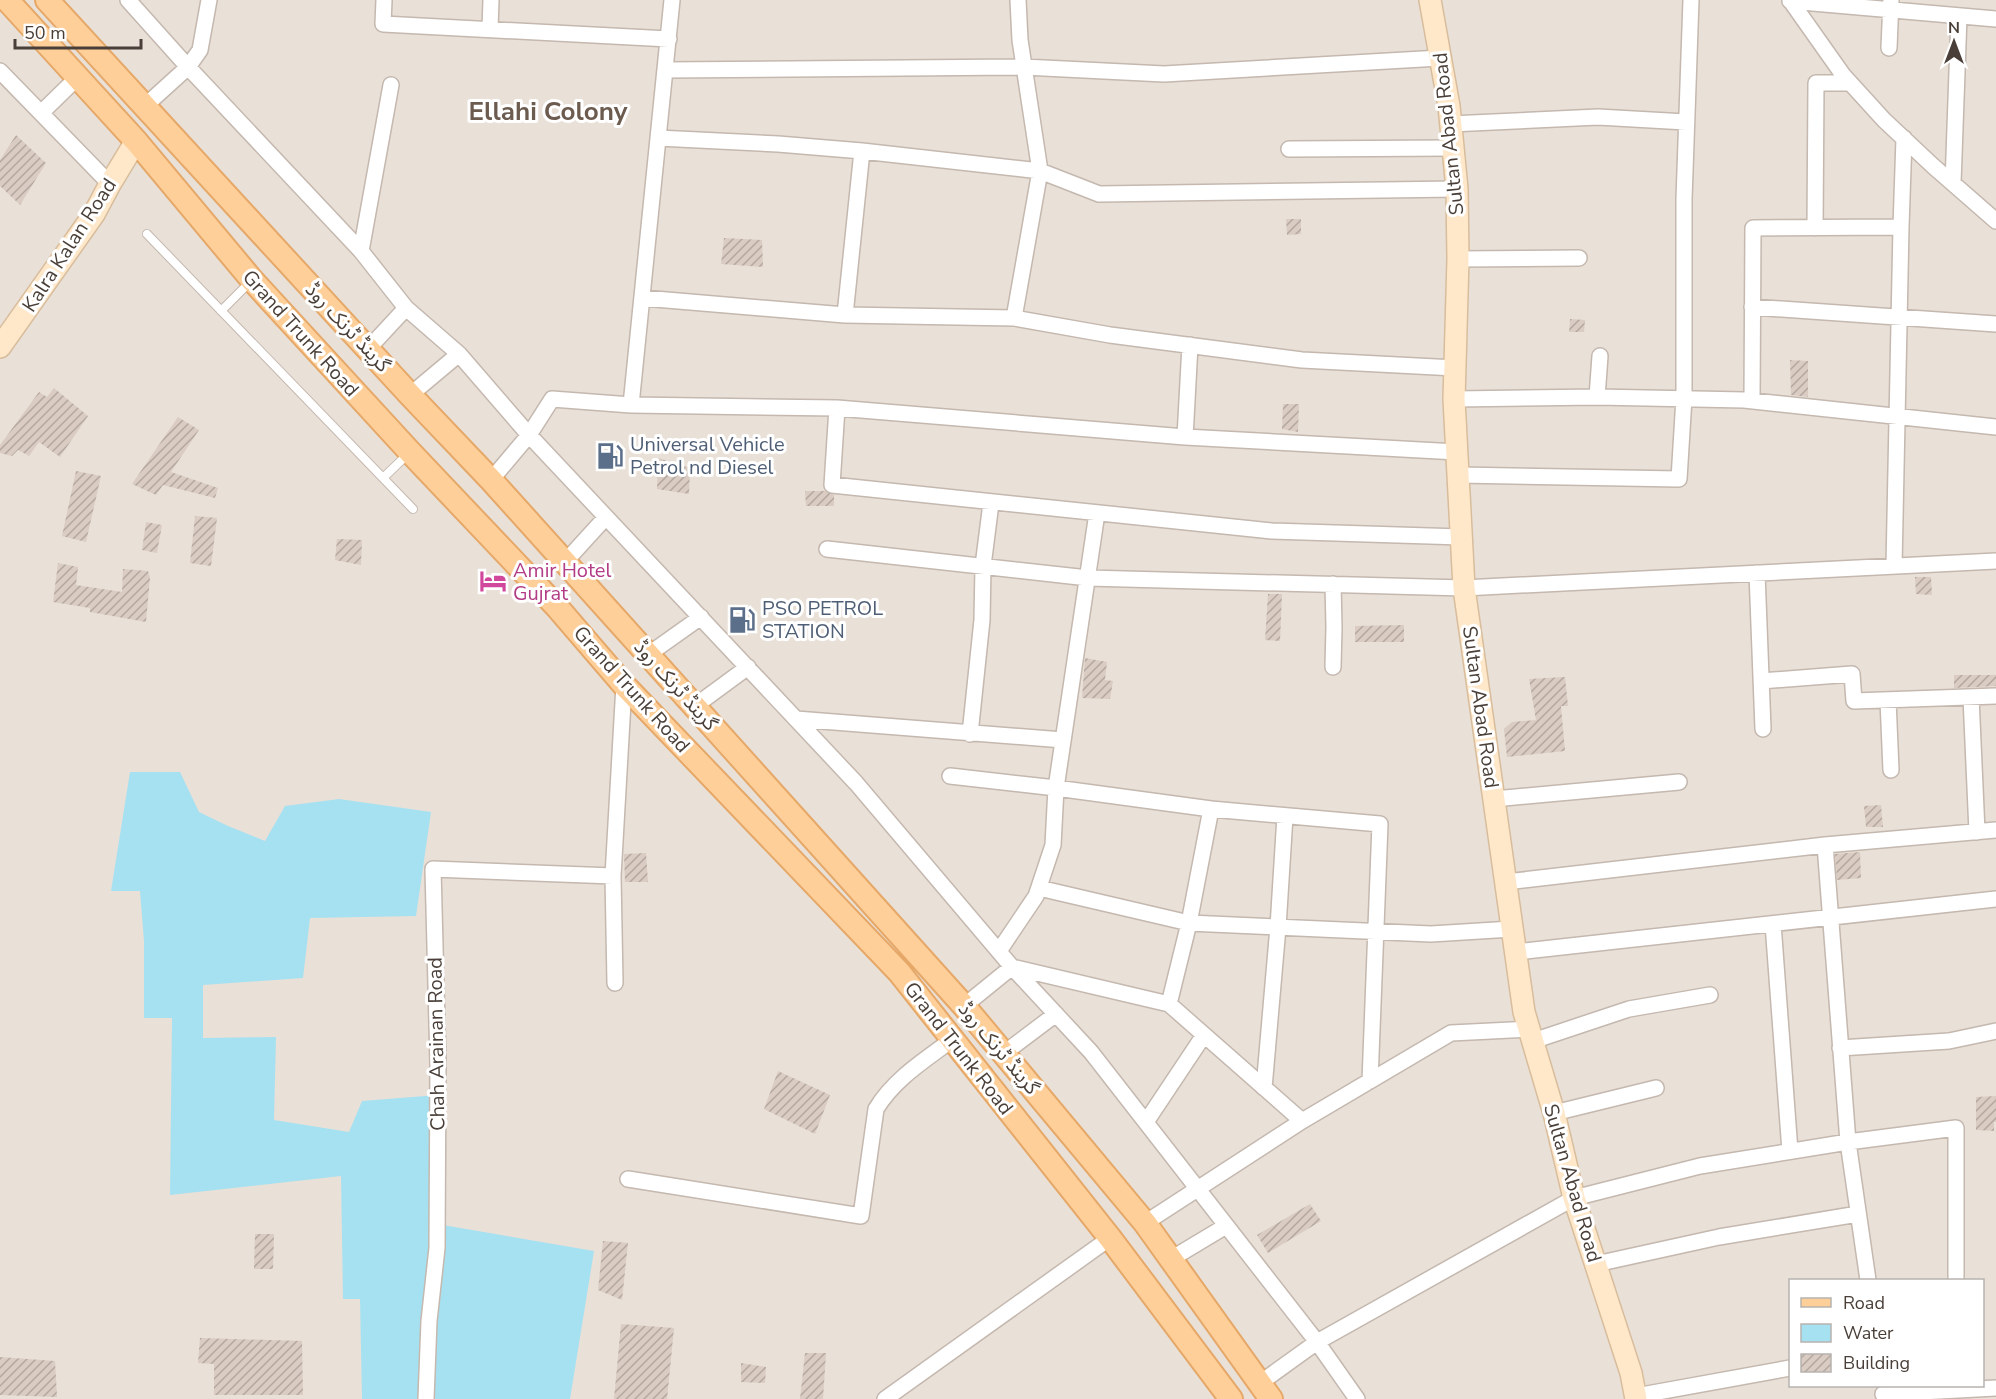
<svg xmlns="http://www.w3.org/2000/svg" width="1996" height="1399" viewBox="0 0 1996 1399" font-family="'Nunito Sans','Noto Sans Arabic',sans-serif">
  <style>
    .residential { fill: #e9e0d8; fill-rule: evenodd }
    .water { fill: #a6e1f1 }
    .building { fill: url(#building-hatch) }
    .lines { fill: none; stroke-linecap: round; stroke-linejoin: round }
    .lane-casing { stroke: #c4b8af; stroke-width: 10 }
    .street-casing { stroke: #c4b8af; stroke-width: 18 }
    .secondary-casing { stroke: #d8bd9c; stroke-width: 24 }
    .primary-casing { stroke: #e5a868; stroke-width: 26 }
    .lane { stroke: #fff; stroke-width: 8 }
    .street { stroke: #fff; stroke-width: 15 }
    .secondary { stroke: #ffe8ca; stroke-width: 21 }
    .primary { stroke: #ffcf99; stroke-width: 22 }
    .labels { text-anchor: middle; stroke-width: 6; stroke-linejoin: round; paint-order: stroke }
    .street-label { font-size: 20px; fill: #493f38; stroke: #fff }
    .service-label { font-size: 20px; fill: #4e5e75; stroke: #fff; text-anchor: start }
    .hotel-label { font-size: 20px; fill: #b23c85; stroke: #fff; text-anchor: start }
    .district-label { font-size: 26px; font-weight: bold; fill: #6c5b4f; stroke: #fff }
  </style>
  <defs>
    <pattern id="building-hatch" width="6" height="6" patternUnits="userSpaceOnUse" patternTransform="scale(1.5)"><rect width="6" height="6" fill="#daccc2"/><path d="M-1 1l2-2M0 6l6-6M5 7l2-2" fill="none" stroke="#b3a79f"/></pattern>
  </defs>
  <rect width="100%" height="100%" fill="#f5f0ea"/>
  <!-- residential -->
  <path class="residential" d="M0 0H1996V1399H0ZM1790 1280H1982V1386H1790Z"/>
  <!-- water -->
  <path class="water" d="M130 772H180L199 812 228 826 265 841 285 806 339 799 431 812 416 916 310 918 303 978 203 985V1038L276 1037 274 1120 349 1132 362 1101 438 1095 437 1224 594 1251 570 1399H362L360 1299H343L341 1176 170 1195 172 1018H144V941L140 891H111Z"/>
  <!-- building -->
  <path class="building" d="M16 135 46 163 20 205 0 186V160Z
    M1286 219H1301V234L1287 235Z
    M724 238 762 240 763 267 721 264Z
    M1570 319 1585 320 1584 332H1569Z
    M1790 360 1808 361V397L1791 395Z
    M54 388 88 416 60 457 39 442 29 456 18 450 12 456 0 453V445L39 392 47 397Z
    M1283 404H1299L1298 432 1282 429Z
    M178 417 199 430 171 472 218 488 215 498 163 485 156 495 132 484Z
    M658 458 690 468 689 494 657 489Z
    M76 471 101 476 86 542 62 536Z
    M805 491H825L834 495V506H806Z
    M195 516 217 518 211 566 190 563Z
    M146 522 162 525 157 553 142 550Z
    M337 539 362 540 361 565 335 560Z
    M58 563 78 567 76 585 122 592 123 569 148 571 150 578 146 622 90 612V608L53 602Z
    M1915 577H1931L1932 595 1916 594Z
    M1268 594H1282L1280 641 1265 640Z
    M1404 625V642H1355V626Z
    M1085 658 1107 662 1105 680 1113 681 1110 699 1082 698Z
    M1954 675H1996V686L1954 688Z
    M1565 677 1568 706H1561L1565 751 1507 757 1504 729 1512 722 1536 720 1529 679Z
    M1881 805 1883 827H1866L1864 806Z
    M1860 852 1861 878 1837 880 1835 854Z
    M646 853 648 882H625L624 854Z
    M778 1071 830 1095 815 1134 764 1109Z
    M1996 1096V1122H1994V1131L1976 1130V1097Z
    M1310 1204 1321 1221 1268 1253 1257 1235Z
    M255 1234H274L273 1269H254Z
    M603 1241 628 1243 622 1300 598 1290Z
    M621 1324 674 1328 667 1399H614Z
    M200 1338 302 1341 303 1395H214V1364L198 1363Z
    M805 1353H826L823 1399H800Z
    M0 1357 55 1361 57 1397 0 1395Z
    M741 1363 766 1367 765 1383 741 1382Z"/>
  <g class="lines">
    <defs>
      <path id="lane" d="M147 234 413 509
        M221 311 250 282
        M383 478 408 454"/>
      <path id="street" d="M128 0 188 67 361 251 406 308 459 354 529 435 856 783 1012 967 1091 1052 1317 1342 1357 1399
        M384 0 383 24 669 39
        M1790 0 1843 75 1884 120 1933 166 1996 221
        M1790 1 1996 19
        M490 29 491 0
        M1889 48 1891 0
        M666 70 1024 67 1164 74 1440 58
        M0 71 110 184
        M145 106 188 67 200 50 209 0
        M41 113 78 77
        M1450 124 1598 117 1686 122
        M658 138 778 144 862 151 1040 171 1099 194 1457 189
        M1289 149 1452 148
        M1953 183 1959 16
        M1815 228 1816 83H1850
        M361 251 391 85
        M1458 259 1579 258
        M643 298 845 315 862 151
        M1752 307 1996 324
        M845 315 1014 318 1040 171 1020 40 1018 0
        M1014 318 1110 335 1302 360 1455 368
        M368 349 406 308
        M410 395 459 354
        M1597 397 1600 356
        M1454 399 1597 397 1744 400 1996 427
        M1752 401 1753 228 1901 227 1904 138
        M631 405 837 408 832 485 1272 531 1461 537
        M837 408 1185 437 1457 452
        M1185 437 1190 345
        M1458 475 1679 479 1684 398V199L1691 0
        M491 480 529 435 552 399 631 405 672 0
        M827 549 1088 578 1464 588 1996 561
        M565 562 606 517
        M1894 566 1901 227
        M1757 573 1763 729
        M1333 584 1334 627 1333 667
        M649 654 701 617
        M1761 681 1852 674 1854 701 1996 696
        M1971 697 1977 832
        M1888 700 1891 770
        M695 706 748 667
        M796 719 1063 740
        M970 734 982 620 983 566 991 503
        M950 776 1056 788 1097 513
        M1494 799 1679 782
        M1211 809 1380 824 1370 1081
        M1506 882 1825 845
        M1039 888 1189 923 1169 1004
        M1773 924 1790 1151
        M999 951 1036 896 1053 845 1056 788 1211 809 1189 923 1431 934 1512 929
        M1516 952 1996 899
        M615 983 613 876 624 685
        M964 1006 1012 967 1169 1004 1302 1121 1145 1223
        M1533 1041 1629 1009 1710 995
        M1840 1048 1949 1041 1996 1031
        M1003 1054 1056 1014
        M1264 1088 1278 927 1285 816
        M1554 1113 1656 1088
        M1302 1121 1451 1033 1529 1029
        M1146 1122 1204 1035
        M628 1179 861 1216 876 1109C894 1079 925 1060 953 1039
        M1171 1259 1226 1226
        M1596 1264 1719 1237 1858 1214
        M1868 1280 1848 1142 1825 845 1996 830
        M1260 1383 1317 1342 1574 1198 1700 1166 1848 1142 1956 1128V1280
        M1883 1394 1996 1388
        M1636 1396 1790 1368
        M426 1399 429 1321 437 1248 438 1063 433 869 613 876
        M885 1399 1110 1238"/>
      <path id="secondary" d="M1430 0 1449 106 1457 189 1458 259 1454 399 1464 588 1524 1012 1554 1113 1574 1198 1631 1373 1636 1399
        M0 347 94 214 110 184 136 141"/>
      <path id="primary" d="M7 0 136 141 252 280 410 452 557 607 624 685 899 972 1110 1238 1231 1399
        M47 0 410 395 491 480 964 1006 1145 1223 1271 1399"/>
    </defs>
    <!-- lane casing -->
    <use href="#lane" class="lane-casing"/>
    <!-- street casing -->
    <use href="#street" class="street-casing"/>
    <!-- secondary casing -->
    <use href="#secondary" class="secondary-casing"/>
    <!-- primary casing -->
    <use href="#primary" class="primary-casing"/>
    <!-- lane -->
    <use href="#lane" class="lane"/>
    <!-- street -->
    <use href="#street" class="street"/>
    <!-- secondary -->
    <use href="#secondary" class="secondary"/>
    <!-- primary -->
    <use href="#primary" class="primary"/>
  </g>
  <!-- icons -->
  <defs>
    <symbol id="fuel-bare" viewBox="-9 -9 18 18"><path d="M-5.5-6h7V0h2V4h1.3V-2.5L3-4.5l.8-.8L6-3V5H2.5V1h-1V6h-7ZM-4.2-4.7v3.2H.2V-4.7Z" fill="#5c6f8a" stroke="#fff" stroke-width="2.5" paint-order="stroke"/></symbol>
    <symbol id="hotel-bare" viewBox="-9 -9 18 18"><path d="M-6-4.5h1.5V1H6V5H4.5V3h-9V5H-6ZM-4 0a1.8 1.8 0 1 1 3.6 0ZM.5 0V-2.5h3Q6-2.5 6 0Z" fill="#d1479c" stroke="#fff" stroke-width="2.5" paint-order="stroke"/></symbol>
  </defs>
  <g fill-rule="evenodd">
    <use href="#fuel-bare" x="591" y="437" width="38" height="38"/>
    <use href="#hotel-bare" x="474" y="562" width="38" height="38"/>
    <use href="#fuel-bare" x="723" y="601" width="38" height="38"/>
  </g>
  <g class="labels">
    <!-- street labels -->
    <g class="street-label">
      <text transform="translate(1448 134) rotate(-96)" y="7">Sultan Abad Road</text>
      <text transform="translate(69 245) rotate(-57)" y="7">Kalra Kalan Road</text>
      <text transform="translate(348 327) rotate(47)" y="7">گرینڈ ٹرنک روڈ</text>
      <text transform="translate(301 333) rotate(48)" y="7">Grand Trunk Road</text>
      <text transform="translate(676 685) rotate(48)" y="7">گرینڈ ٹرنک روڈ</text>
      <text transform="translate(632 689) rotate(48)" y="7">Grand Trunk Road</text>
      <text transform="translate(1481 707) rotate(82)" y="7">Sultan Abad Road</text>
      <text transform="translate(436 1044) rotate(-91)" y="7">Chah Arainan Road</text>
      <text transform="translate(959 1048) rotate(52)" y="7">Grand Trunk Road</text>
      <text transform="translate(999 1048) rotate(50)" y="7">گرینڈ ٹرنک روڈ</text>
      <text transform="translate(1573 1183) rotate(74)" y="7">Sultan Abad Road</text>
    </g>
    <!-- service labels -->
    <g class="service-label">
      <text x="630" y="451">Universal Vehicle<tspan x="630" dy="23">Petrol nd Diesel</tspan></text>
      <text x="762" y="615">PSO PETROL<tspan x="762" dy="23">STATION</tspan></text>
    </g>
    <!-- hotel labels -->
    <g class="hotel-label">
      <text x="513" y="577">Amir Hotel<tspan x="513" dy="23">Gujrat</tspan></text>
    </g>
    <!-- district labels -->
    <g class="district-label">
      <text x="548" y="120">Ellahi Colony</text>
    </g>
  </g>
  <!-- legend -->
  <rect x="1789" y="1279" width="195" height="108" fill="#ffffff" stroke="#b6b2af" stroke-width="1.5"/>
  <rect x="1801" y="1298" width="30" height="9" fill="#ffcf99" stroke="#b6b2af" stroke-width="1.5"/>
  <text x="1843" y="1309" font-size="18" fill="#493f38">Road</text>
  <rect x="1801" y="1324" width="30" height="18" fill="#a6e1f1" stroke="#b6b2af" stroke-width="1.5"/>
  <text x="1843" y="1339" font-size="18" fill="#493f38">Water</text>
  <rect x="1801" y="1354" width="30" height="18" fill="url(#building-hatch)" stroke="#b6b2af" stroke-width="1.5"/>
  <text x="1843" y="1369" font-size="18" fill="#493f38">Building</text>
  <!-- north arrow -->
  <g transform="translate(1954 42)" stroke="#ffffff" stroke-width="4.5" paint-order="stroke">
  <path d="M0-4.5L10 22L0 15L-10 22Z" fill="#493f38"/>
  <text y="-9" font-size="16" font-weight="bold" text-anchor="middle" fill="#493f38">N</text>
  </g>
  <!-- scale -->
  <path d="M15 39v9h126v-9" fill="none" stroke="#493f38" stroke-width="3"/>
  <text x="24" y="39" font-size="18" fill="#493f38" stroke="#ffffff" stroke-width="4.5" paint-order="stroke">50 m</text>
</svg>
